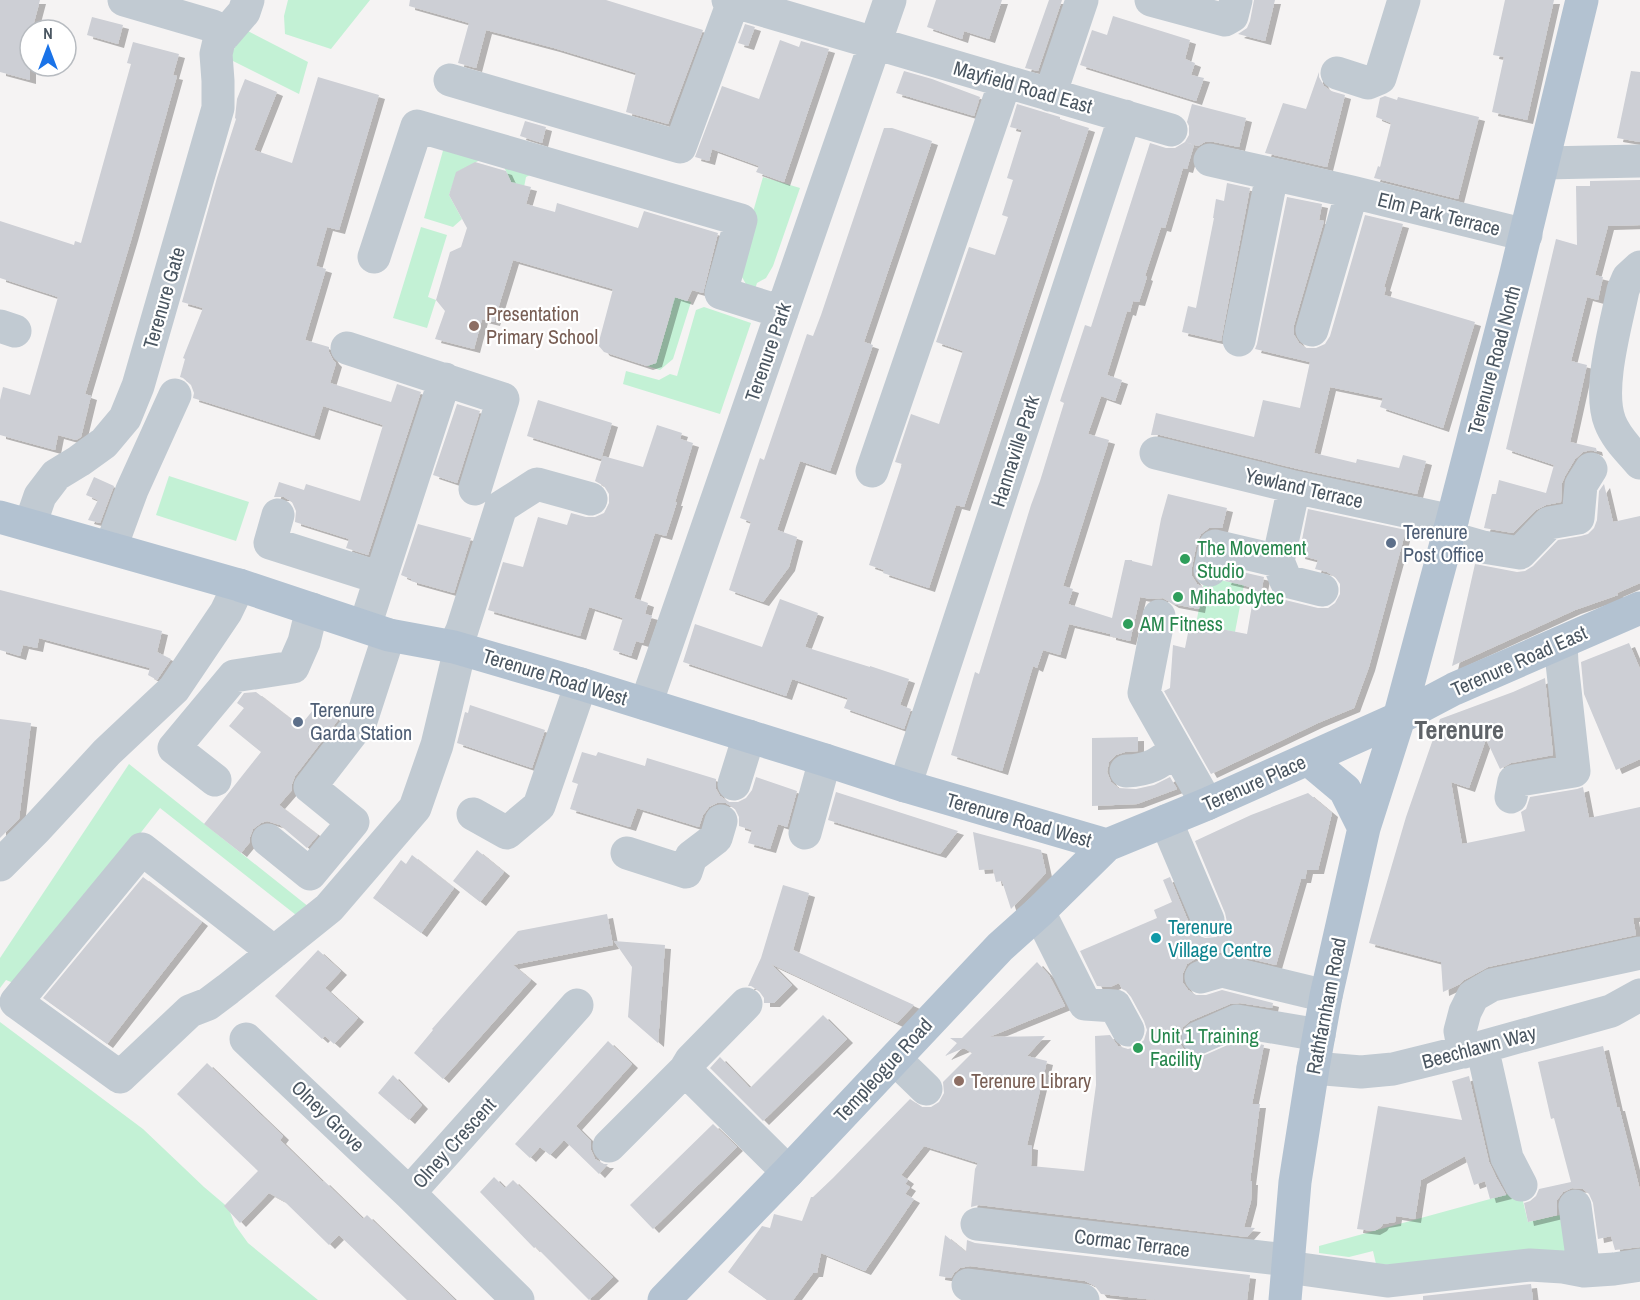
<svg xmlns="http://www.w3.org/2000/svg" width="1640" height="1300" viewBox="0 0 1640 1300" font-family="'Archivo Narrow',sans-serif">
  <style>
    .green { fill: #c3f1d5 }
    .building { fill: #cdcfd5; filter: url(#shadow) }
    .lines { fill: none; stroke-linecap: round; stroke-linejoin: round }
    .minor { stroke: #c1cad2; stroke-width: 33 }
    .major { stroke: #b3c2d1; stroke-width: 33 }
    .education-dot { fill: #8d6e63; stroke: #fff; stroke-width: 2 }
    .service-dot { fill: #5c6f8a; stroke: #fff; stroke-width: 2 }
    .leisure-dot { fill: #2e9e5b; stroke: #fff; stroke-width: 2 }
    .culture-dot { fill: #0f9aa8; stroke: #fff; stroke-width: 2 }
    .labels { text-anchor: middle; stroke-width: 4.5; stroke-linejoin: round; paint-order: stroke }
    .street-label { font-size: 20px; fill: #4a5661; stroke: #fff }
    .education-label { font-size: 20px; fill: #785e54; stroke: #fff; text-anchor: start }
    .service-label { font-size: 20px; fill: #4e5e75; stroke: #fff; text-anchor: start }
    .leisure-label { font-size: 20px; fill: #27864d; stroke: #fff; text-anchor: start }
    .culture-label { font-size: 20px; fill: #0d838f; stroke: #fff; text-anchor: start }
    .district-label { font-size: 26px; font-weight: bold; fill: #5f6368; stroke: #fff }
  </style>
  <defs>
    <filter id="shadow"><feDropShadow dx="6" dy="4" stdDeviation="0" flood-color="#0004"/></filter>
  </defs>
  <rect width="100%" height="100%" fill="#f5f3f3"/>
  <!-- green -->
  <path class="green" d="M288 0H370L331 49 285 34 284 16Z
    M244 29 308 62 299 94 229 59Z
    M446 140 532 174 526 177 520 208 515 190 504 167 480 160 457 172 449 195 462 219 453 227 424 218Z
    M763 177 800 188 773 266 766 278 757 283 755 289 747 286 737 268Z
    M421 227 447 235 428 297 436 300 427 328 393 318Z
    M666 295 691 302 673 359 660 370 647 366 656 363 671 313 665 306Z
    M704 307 751 323 720 414 623 384 626 371 659 380 670 374 677 376 696 310Z
    M169 476 249 502 236 541 156 515Z
    M1205 577 1244 585 1235 632 1196 624Z
    M129 764 314 911 296 915 160 808 36 967 16 984 6 980 0 988V958Z
    M0 1022 143 1129 204 1187 230 1209V1212L235 1225 248 1243 318 1300H0Z
    M1512 1193H1521L1528 1222 1560 1215 1566 1251 1410 1266 1376 1264 1373 1251 1349 1257 1319 1253V1246Z"/>
  <!-- building -->
  <path class="building" d="M0 0H40L32 30H30V80L0 72Z
    M410 0H606L703 30 668 124 626 112 636 73 554 48 486 30 476 68 458 63 469 23 409 6Z
    M936 0H1002L989 39 964 31 962 39 927 27Z
    M1049 0H1062L1038 71 1025 68Z
    M1254 0H1275L1265 41 1238 34 1247 28 1250 21Z
    M1505 0H1554L1527 120 1492 112 1504 57 1493 55Z
    M1113 16 1190 40 1185 59 1195 63 1191 75 1204 78 1196 101 1080 65 1092 30 1107 35Z
    M92 17 123 25 118 44 87 35Z
    M745 24 755 27 748 46 738 43Z
    M780 40 799 47 801 41 829 49 784 182 756 172 759 166 712 149 709 161 695 157 722 86 759 99Z
    M133 42 179 54 173 75 177 76 132 237 85 394 91 396 81 437 76 440 58 435 55 450 0 435V400L3 387 30 395 58 297 0 278V221L74 245 75 241 81 243 131 64 127 63Z
    M904 71 932 79 980 97 974 116 896 93Z
    M1631 71 1640 72V142L1617 138Z
    M1319 72V77L1324 86 1331 91 1345 95 1327 167 1265 153 1283 103 1306 109Z
    M318 77 379 95 339 230 327 227 316 266 326 269 305 340 329 347V352L333 360 336 363 330 383 391 402 397 384 421 392 368 555 346 548 349 539 295 522 296 511 292 502 284 497H274L279 482 304 490 306 484 360 501 383 425 323 406 314 436 193 398 194 393 191 385 183 378 180 377 185 359 183 358 203 308 182 302 217 178 236 119 235 118 237 99 245 79 277 92 254 150 292 163Z
    M1385 96 1397 100 1398 97 1479 117 1458 199 1374 178 1378 166 1380 167 1391 123 1376 117 1380 98Z
    M1017 104 1060 117V119L1089 128 964 507 956 505 929 588 883 573 884 570 869 565 902 464 895 462 911 414 939 424 963 351 936 342 969 247 995 255 1008 217 1002 215 1013 180 1007 178 1022 130 1010 127Z
    M1192 104 1246 118 1239 147 1214 142H1205L1198 146 1185 142 1189 135V126L1187 122Z
    M525 121 546 127 542 143 520 136Z
    M884 128H892L932 141 864 342 873 345 830 471 800 461 777 530 797 537 789 567 763 602 729 590 751 522 740 518 760 458 764 460 807 334 813 336 821 315Z
    M1185 142 1194 145 1187 169 1183 168 1165 228 1161 227 1145 276 1147 277 1139 302 1133 301 1130 312 1127 311 1107 375 1122 380 1115 401 1101 396 1088 434 1109 440 1063 586 1073 589 1068 604 1112 618 1125 560H1132V561L1152 566 1161 519 1168 494 1227 508 1222 528H1209L1201 534 1197 542 1192 567V576L1197 584 1203 587 1199 609 1173 604 1163 598 1151 599 1140 597 1130 641 1110 636V634L1069 624 1060 655 1043 650 1037 668 1033 666 1002 771 951 755 975 672 979 674 1031 505 1040 481 1064 403 1060 401 1085 325 1091 327 1150 143 1166 148H1175Z
    M475 162 506 171 511 182 531 187 526 204 555 212 557 203 638 228 644 211 718 233 703 293 692 290 687 301 675 297 656 363 647 366 604 352 598 345 613 289 513 260 494 322 482 319 474 349 435 339 445 311 436 300 450 252 461 247 467 228 449 195 456 172Z
    M1640 180V225L1608 226 1595 275 1603 277 1598 300 1587 297 1571 361 1587 365 1570 442 1596 448 1597 452 1591 450 1583 452 1575 459 1565 476 1562 483 1561 502 1546 505 1536 510 1513 533 1484 528 1492 494H1496L1499 480 1546 493 1554 465 1506 449 1556 239 1577 245 1576 186H1590V181Z
    M1227 183 1250 188 1221 341 1182 332 1188 306 1196 308 1214 218H1213L1216 199 1224 201Z
    M1287 197 1322 204 1319 220 1324 221 1294 325V335L1299 343 1306 348H1316L1325 344 1330 336 1365 215 1403 224 1384 287 1386 288 1384 295 1475 322 1443 428 1380 407 1383 398 1330 387 1314 453 1356 463 1357 459 1399 468 1403 455 1426 461 1417 494 1298 469 1160 435H1151L1156 413 1254 437 1263 400 1300 408 1310 362 1255 349 1257 344Z
    M538 400 612 423 601 459 527 436Z
    M457 404 480 411 457 483 433 475Z
    M657 425 682 433 680 439 693 443 675 502H677L666 536 655 533 634 598 648 603 645 614 652 616 643 643 636 641 631 656 613 650 623 618 589 607 580 636 488 610 503 562 523 567 538 517 567 525 571 513 586 517H595L604 513 609 503V494L604 486 595 481 603 456 643 467Z
    M94 477 114 486 100 523 88 520 98 500 86 495Z
    M1604 484 1613 522 1640 516V583L1617 593 1618 595 1575 610 1452 666 1475 564 1517 572 1525 571 1533 566 1558 540 1581 536 1588 534 1594 528 1597 520 1599 491Z
    M1308 509 1406 530 1369 667 1354 708 1318 723 1211 774 1164 691 1170 688 1173 645 1185 648 1190 623 1247 634 1255 588 1225 581 1229 569 1264 577 1262 588 1270 591 1274 595 1281 599 1318 608H1328L1335 603 1340 594V584L1335 577 1327 572 1315 569 1318 560 1299 555Z
    M418 524 471 538 454 593 411 581V579L401 575Z
    M0 590 162 631 157 652 171 659 157 680 148 675 150 668 39 638 37 648 23 645 20 656 0 650Z
    M780 599 818 613 805 647 870 667V666L909 679 900 705 911 709 904 729 844 708 848 698 792 679 786 696 683 662 695 624 762 647Z
    M1629 643 1640 669V759L1616 770 1584 694 1581 662Z
    M1545 678 1553 755 1511 763 1500 769 1486 739 1469 788 1451 782 1462 844 1525 831 1521 812 1526 809 1530 797 1577 789 1583 787 1589 818 1640 807V917L1633 918 1636 935 1488 967 1464 980 1460 984 1443 992 1441 962 1369 943 1406 817 1440 719 1513 692Z
    M256 692 300 726 318 704 338 720 295 776 292 784V790L279 805 318 835 307 848 280 825 267 821 261 823 253 829 250 837V842L241 853 204 824 261 752 229 726 244 708 237 703 244 693Z
    M470 705 545 730 532 768 457 743 465 712 468 713Z
    M0 719 31 723 19 819 0 838Z
    M1138 737V751L1125 752 1116 755 1109 762 1107 772 1111 782 1118 788 1136 789 1154 785 1170 777 1177 789 1137 804 1092 806V738Z
    M582 752 596 756 598 752 645 766 647 758 716 779V789L720 796 729 802H738L746 798 752 790 756 777 797 791 787 827 778 824 770 849 748 843 752 830 739 826V817L735 809 726 803H717L709 807 703 815 699 827 637 808 630 827 570 809 578 784 572 782Z
    M836 792 958 831 940 854 828 820Z
    M1308 793 1332 813 1318 870H1307L1305 879H1301L1276 965 1226 953H1217L1195 959 1187 964 1183 973V983L1188 990 1196 995H1206L1222 990 1273 1003 1272 1008 1240 1003 1230 1004 1190 1021 1183 1027 1179 1036 1181 1045 1186 1053 1196 1057 1205 1055 1239 1040 1264 1045 1252 1104H1260L1250 1181H1252L1251 1201 1244 1227 1255 1228 1247 1237 979 1205 971 1207 975 1169 978 1163 924 1146 901 1175 908 1180 905 1184 910 1187 905 1194 914 1199 865 1271 821 1253 817 1273H813L793 1300H767L728 1272 762 1226 770 1228 774 1214 802 1221 811 1197H813L833 1178 910 1099 922 1107H931L939 1102 944 1093 943 1082 972 1053 964 1048 945 1056 957 1043 950 1038H962L1037 962 1049 975 1065 1006 989 1037 1045 1036 1027 1056 1047 1061 1027 1145 1032 1146 1031 1166 1084 1171 1096 1085 1095 1036 1110 1035 1118 1046 1128 1049 1136 1047 1144 1040 1147 1030 1144 1021 1131 997 1126 991 1122 989 1119 983 1110 987 1097 986 1080 951 1157 918 1154 910 1172 902 1163 880 1170 877 1191 928 1197 935 1205 938 1216 937 1223 931 1227 922 1225 913 1195 841 1251 815Z
    M973 832 1041 850 1046 873 1011 909 1002 881 996 882 993 869 979 870Z
    M477 850 504 872 480 902 453 881Z
    M412 855 454 888 421 933 373 898 401 860 406 864Z
    M143 877 202 922 107 1044 43 998Z
    M783 885 809 893 793 950 914 1005 897 1023 771 964 792 985 774 1003H764V998L759 991 751 986H748L761 958Z
    M607 914 613 945 513 965 531 980 443 1079 414 1053 433 1030 432 1029 518 931Z
    M614 941 665 945 658 1043 628 1017 632 967Z
    M318 950 341 971 325 988 358 1018 334 1044 325 1036 322 1039 275 996Z
    M823 1015 847 1039 763 1121 710 1068 720 1057 750 1088Z
    M608 1041 632 1064 576 1126 591 1141V1150L595 1159 604 1164H608L599 1174 564 1140 550 1155 540 1147 530 1158 515 1144Z
    M1603 1046 1617 1107H1619L1640 1190V1247L1615 1250 1611 1236 1598 1239 1593 1203 1589 1194 1583 1189 1572 1188 1563 1192 1557 1200V1215L1528 1222 1524 1203 1530 1201 1536 1196 1539 1189 1571 1182 1554 1118 1551 1119 1538 1062Z
    M207 1063 283 1136 280 1140 323 1182 324 1181 363 1219 367 1215 455 1300H407L339 1235 329 1245 284 1201 269 1193 240 1223 224 1206 258 1171 177 1094Z
    M393 1075 422 1105 409 1120 378 1093Z
    M1469 1076 1489 1162 1496 1177 1474 1185 1465 1156 1421 1180 1415 1219 1396 1216 1395 1222 1383 1224 1381 1227 1374 1231 1357 1229 1378 1106 1462 1120 1452 1081Z
    M713 1124 737 1147 653 1229 630 1205Z
    M494 1177 505 1188 513 1180 613 1277 589 1300 536 1247 534 1248 480 1192Z
    M1496 1177 1506 1195 1490 1199 1485 1181Z
    M945 1235 966 1252 967 1240 975 1243 1250 1275 1247 1300H1155L1101 1294 1095 1286 1085 1281 970 1266 960 1268 954 1273 951 1278 939 1276Z
    M1531 1284 1533 1300H1423V1296Z"/>
  <g class="lines">
    <!-- minor -->
    <path class="minor" d="M124 0 213 26 225 34
      M728 0 1171 130
      M1151 0 1225 20 1232 16 1236 0
      M1337 73 1368 83 1380 78 1404 0
      M450 80 680 147 733 2
      M1050 95 1082 0
      M1210 160 1352 192 1526 235
      M1544 163 1640 161
      M374 257 417 126 741 220 721 293 782 312
      M1640 267 1628 278 1623 290C1616 325 1597 389 1610 422 1616 438 1629 450 1640 463
      M0 326 15 331
      M1312 330 1352 192
      M1239 340 1272 175
      M347 348 503 399 475 489
      M1156 453 1294 487 1452 521
      M872 471 1005 82
      M278 515 270 543 380 578
      M30 525 40 496 56 475 79 461 104 443 125 418 138 386 218 108V81L216 54 219 41 244 12 248 0
      M1448 537 1483 547 1520 553 1549 523 1578 518 1581 485 1591 469
      M111 547 132 490 175 395
      M1278 561 1286 581 1322 590
      M1210 570 1215 546 1278 561 1294 487
      M1159 616 1144 693 1207 804
      M365 626 445 379
      M454 647 462 630 501 507 537 484 591 499
      M646 704 890 0
      M1126 771C1150 770 1158 764 1176 750
      M215 780 174 748 234 676 293 667 304 642 312 609
      M734 784 749 736
      M905 786 1125 116
      M1511 797 1514 781 1574 771 1562 663 1561 643
      M473 814 507 833 539 806 581 684
      M1166 821 1208 920
      M805 833 825 760
      M268 840 310 874 353 822 310 787 361 721 389 635
      M627 853 686 872 691 857 716 838 721 821
      M0 865 36 829 107 752 174 689 226 612 239 585
      M1039 912 1085 1004 1115 1006 1128 1030
      M274 952 142 849 16 1002 120 1077 190 1011 208 1004 228 989 329 908 415 808 437 745 460 649
      M1201 977 1222 971 1326 996
      M1198 1038 1237 1021 1319 1035
      M246 1039 409 1193
      M1482 1047 1507 1158 1521 1185
      M1464 1052 1460 1031 1465 1012 1473 996 1492 985 1640 953
      M895 1059 926 1089
      M1313 1068 1361 1072 1393 1069 1482 1047 1611 1011 1640 995
      M685 1070 788 1172
      M609 1146 685 1070 691 1060 746 1004
      M1575 1206 1584 1271
      M977 1224 1287 1260
      M1287 1267 1387 1281 1530 1265 1563 1267 1584 1271 1614 1269 1640 1265
      M968 1285 1083 1300
      M518 1300 409 1193 577 1005"/>
    <!-- major -->
    <path class="major" d="M0 517 239 585 389 635 454 647 581 684 825 760 905 786 1107 845
      M1308 759 1345 790 1364 828
      M664 1300 788 1172 1000 947 1039 912 1107 845 1207 804 1399 718 1454 689 1640 608
      M1285 1300 1295 1182 1313 1068 1326 996 1364 828 1399 718 1452 521 1516 273 1582 0"/>
  </g>
  <!-- markers -->
  <g class="education-dot">
    <circle cx="474" cy="326" r="6"/>
    <circle cx="959" cy="1081" r="6"/>
  </g>
  <g class="service-dot">
    <circle cx="1391" cy="543" r="6"/>
    <circle cx="298" cy="722" r="6"/>
  </g>
  <g class="leisure-dot">
    <circle cx="1185" cy="559" r="6"/>
    <circle cx="1178" cy="597" r="6"/>
    <circle cx="1128" cy="624" r="6"/>
    <circle cx="1138" cy="1048" r="6"/>
  </g>
  <circle class="culture-dot" cx="1156" cy="938" r="6"/>
  <g class="labels">
    <!-- street labels -->
    <g class="street-label">
      <text transform="translate(1023 87) rotate(16)" y="7">Mayfield Road East</text>
      <text transform="translate(1439 214) rotate(14)" y="7">Elm Park Terrace</text>
      <text transform="translate(164 298) rotate(-74)" y="7">Terenure Gate</text>
      <text transform="translate(768 352) rotate(-71)" y="7">Terenure Park</text>
      <text transform="translate(1494 360) rotate(-75)" y="7">Terenure Road North</text>
      <text transform="translate(1015 451) rotate(-72)" y="7">Hannaville Park</text>
      <text transform="translate(1304 488) rotate(13)" y="7">Yewland Terrace</text>
      <text transform="translate(1519 661) rotate(-24)" y="7">Terenure Road East</text>
      <text transform="translate(555 677) rotate(17)" y="7">Terenure Road West</text>
      <text transform="translate(1254 783) rotate(-24)" y="7">Terenure Place</text>
      <text transform="translate(1019 820) rotate(16)" y="7">Terenure Road West</text>
      <text transform="translate(1326 1006) rotate(-79)" y="7">Rathfarnham Road</text>
      <text transform="translate(1479 1047) rotate(-15)" y="7">Beechlawn Way</text>
      <text transform="translate(883 1070) rotate(-47)" y="7">Templeogue Road</text>
      <text transform="translate(328 1116) rotate(44)" y="7">Olney Grove</text>
      <text transform="translate(454 1143) rotate(-48)" y="7">Olney Crescent</text>
      <text transform="translate(1132 1243) rotate(7)" y="7">Cormac Terrace</text>
    </g>
    <!-- education labels -->
    <g class="education-label">
      <text x="486" y="321">Presentation<tspan x="486" dy="23">Primary School</tspan></text>
      <text x="971" y="1088">Terenure Library</text>
    </g>
    <!-- service labels -->
    <g class="service-label">
      <text x="1403" y="539">Terenure<tspan x="1403" dy="23">Post Office</tspan></text>
      <text x="310" y="717">Terenure<tspan x="310" dy="23">Garda Station</tspan></text>
    </g>
    <!-- leisure labels -->
    <g class="leisure-label">
      <text x="1197" y="555">The Movement<tspan x="1197" dy="23">Studio</tspan></text>
      <text x="1190" y="604">Mihabodytec</text>
      <text x="1140" y="631">AM Fitness</text>
      <text x="1150" y="1043">Unit 1 Training<tspan x="1150" dy="23">Facility</tspan></text>
    </g>
    <!-- culture labels -->
    <g class="culture-label">
      <text x="1168" y="934">Terenure<tspan x="1168" dy="23">Village Centre</tspan></text>
    </g>
    <!-- district labels -->
    <g class="district-label">
      <text x="1459" y="739">Terenure</text>
    </g>
  </g>
  <!-- north arrow -->
  <g transform="translate(48 48)"><circle r="28" fill="#ffffff" stroke="#b7bbc0" stroke-width="1.5"/>
  <path d="M0-4.5L10 22L0 15L-10 22Z" fill="#1a73e8"/>
  <text y="-9" font-size="16" font-weight="bold" text-anchor="middle" fill="#4a5661">N</text>
  </g>
</svg>
